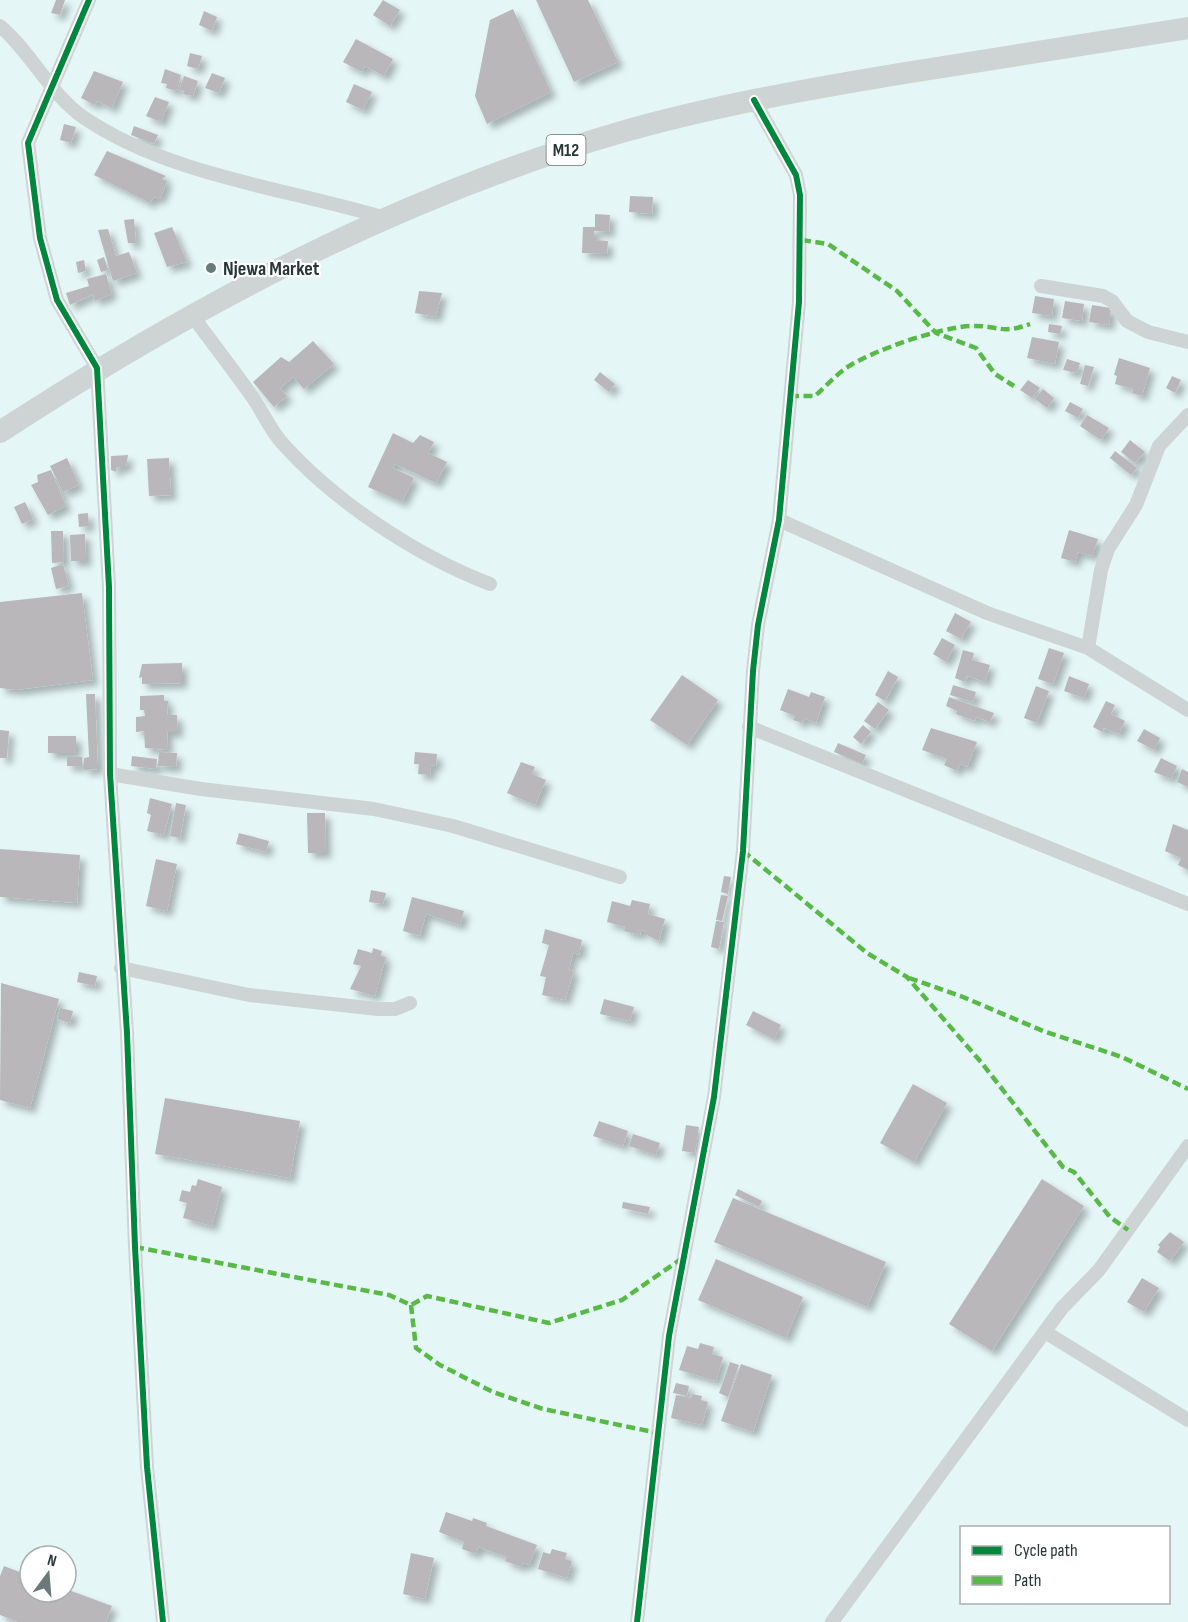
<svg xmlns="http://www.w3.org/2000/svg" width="1188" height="1622" viewBox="0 0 1188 1622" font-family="'Sofia Sans Condensed',sans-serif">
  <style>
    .building { fill: #b9b7ba; filter: url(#shadow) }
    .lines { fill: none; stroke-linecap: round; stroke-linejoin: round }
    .minor { stroke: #ced4d4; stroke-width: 14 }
    .trunk { stroke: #ced4d4; stroke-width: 22 }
    .quiet { stroke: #58b947; stroke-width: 4.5; stroke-dasharray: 9 4.5; stroke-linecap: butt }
    .cycleway-casing { stroke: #fff; stroke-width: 10 }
    .cycleway { stroke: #00873e; stroke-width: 6 }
    .poi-dot { fill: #6a7a7a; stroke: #fff; stroke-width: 2 }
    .labels { text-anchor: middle; stroke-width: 4.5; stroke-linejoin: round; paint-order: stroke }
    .shield { fill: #fff; stroke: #687373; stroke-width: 1.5 }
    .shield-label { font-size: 18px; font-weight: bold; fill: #273737 }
    .poi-label { font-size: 20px; font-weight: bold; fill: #273737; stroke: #fff; text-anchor: start }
  </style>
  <defs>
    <filter id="shadow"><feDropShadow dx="5.5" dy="5.5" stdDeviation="3" flood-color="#0004"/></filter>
  </defs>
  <rect width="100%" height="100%" fill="#e5f6f6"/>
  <!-- building -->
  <path class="building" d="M56 0H65L60 15 51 13Z
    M383 0 400 10 390 26 373 15Z
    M536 0H588L618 62 574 82Z
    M513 9 551 92 487 124 475 96 490 20Z
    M204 11 217 17 212 31 199 25Z
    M356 39 393 59 384 76 365 66 362 72 343 62Z
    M190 53 202 56 198 69 187 66Z
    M165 69 181 75 177 91 166 88 167 84 161 83Z
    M94 71 123 82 112 108 97 101 95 105 81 98Z
    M212 73 225 78 219 93 205 88Z
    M184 76 198 81 193 96 183 94 184 91 179 90Z
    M354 84 372 92 363 110 346 102Z
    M155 97 169 102 161 122 146 116Z
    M64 124 76 127 71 143 60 140Z
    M134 126 158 135 154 144 131 135Z
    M107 151 166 176 162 179 167 181 160 199 154 197 150 203 94 175Z
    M630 196 653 197 652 214 629 212Z
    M595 214 610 215 609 232 594 231V240L608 241 607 254 582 253 583 227H595Z
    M134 219 136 243H128L124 220Z
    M172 227 187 262 167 267 154 233Z
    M108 229 116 256 129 252 137 273 113 281 98 230Z
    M104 257 108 270 101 272 97 260Z
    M84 260 86 271 78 273 76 262Z
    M106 274 112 294 95 301 93 294 70 305 66 293 89 286 87 279Z
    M419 291 442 293 436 317 415 313Z
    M1035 296 1054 299 1052 316 1032 313Z
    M1065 301 1084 304 1082 321 1062 318Z
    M1092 305 1111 308 1109 325 1089 322Z
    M1049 324 1062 326 1060 334 1048 332Z
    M1032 337 1059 342 1055 364 1027 358Z
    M313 341 334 364 304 389 293 377 280 388 287 396 274 407 253 382 281 357 289 362Z
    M1119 358 1150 368 1142 396 1132 393 1133 389 1115 384 1117 376 1114 375Z
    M1067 359 1080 363 1077 373 1063 370Z
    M1085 365 1094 367 1088 386 1080 384Z
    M600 372 615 384 609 392 594 380Z
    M1172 376 1181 380 1175 393 1166 388Z
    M1028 380 1040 388 1032 398 1020 390Z
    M1043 389 1054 398 1047 408 1035 399Z
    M1070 402 1083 409 1078 418 1065 411Z
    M1087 415 1109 428 1101 440 1080 426Z
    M393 433 413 443 420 435 434 442 428 453 447 462 436 483 395 464 393 468 414 478 402 502 368 487Z
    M1130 440 1145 452 1135 463 1121 452Z
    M1115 451 1137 468 1131 475 1110 458Z
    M128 455 126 467H117L116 472 111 470V456Z
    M67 458 79 485 63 492 50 466Z
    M169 458 171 495 149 496 147 459Z
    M51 470 66 506 48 515 31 485 38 482 37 475Z
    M25 502 33 519 22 524 14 507Z
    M88 513 89 526 79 527 78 514Z
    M1069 530 1098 539 1092 556 1078 552 1075 562 1061 558Z
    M51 531H63L64 562 52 563Z
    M85 534 86 561H71L70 535Z
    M63 564 69 586 56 589 51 568Z
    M82 593 93 680 16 690 0 688V602Z
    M955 613 971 622 961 639 946 631Z
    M942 638 955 645 946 662 933 654Z
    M1049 648 1064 653 1053 684 1038 679Z
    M963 650 974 653 972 660 990 665 985 682 967 676 965 682 955 678Z
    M182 663V683L142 684V677L139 678 142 664Z
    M888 671 898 677 885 701 875 695Z
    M682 675 718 700 687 745 650 720Z
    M1069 676 1089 684 1084 698 1064 691Z
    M953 685 976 692 973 702 950 695Z
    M1036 686 1049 691 1037 723 1024 718Z
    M788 689 809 697 811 692 825 697 816 723 804 718 802 723 793 720 795 716 780 710Z
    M86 694H95L98 769 84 770V758L89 757Z
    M164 695V701H168L167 715H177L178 732H167L168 750 145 748 144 731 136 732V717L145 716 144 710H140V696Z
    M949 697 994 713 990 722 976 717 975 721 956 714 957 711 946 706Z
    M1106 701 1115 705 1111 714 1125 721 1119 734 1104 728 1102 732 1093 727Z
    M878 702 889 710 875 729 864 721Z
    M863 725 871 732 861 744 853 737Z
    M931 728 977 742 967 767 960 764 957 771 944 765 947 759 922 750Z
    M1144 729 1160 738 1154 750 1137 741Z
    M0 730 9 731 7 758H0Z
    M48 736H76V753H48Z
    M838 743 866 755 862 764 834 752Z
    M159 752 177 753 176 767 158 766Z
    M415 752 437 754 436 766 431 765 430 775 418 774 419 764H414Z
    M132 756 157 759 156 769 131 766Z
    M67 757H82V766H67Z
    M1161 758 1177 766 1171 779 1154 772Z
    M521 762 535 767 532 774 546 780 535 805 507 793Z
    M1182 769 1188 772V787L1177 782Z
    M150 798 172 804 164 835 147 831 151 815 147 813Z
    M176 803 186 805 180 838 170 836Z
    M307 813H325L326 853H308Z
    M1173 824 1188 830V870L1178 865 1181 858 1165 851Z
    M239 833 269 841 266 852 236 844Z
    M0 849 80 855 77 903 0 897Z
    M156 859 177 864 167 911 146 906Z
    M724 876 731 877 728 894 721 892Z
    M371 890 386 893 383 904 369 902Z
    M721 895 728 896 722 921 716 920Z
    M412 897 464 911 460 925 426 914 420 936 403 931Z
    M632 900 650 904 648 914 665 919 659 941 647 935V932L641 930 640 935 624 931 625 927 607 922 612 901 630 906Z
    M716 921 724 922 719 949 711 947Z
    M545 929 582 940 579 955 573 953 569 970 574 971 565 1000 542 995 546 977 540 976 549 945 542 943Z
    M373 948 382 951 381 956 386 957 375 996 350 989 361 966 353 964 358 949 372 953Z
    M79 972 97 976 95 986 77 982Z
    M1 983 59 999 30 1108 0 1100Z
    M604 999 634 1007 630 1021 600 1014Z
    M60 1008 73 1011 70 1023 57 1019Z
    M753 1011 781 1025 774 1039 746 1025Z
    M913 1084 947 1103 914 1162 880 1143Z
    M165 1098 300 1121 290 1178 155 1154Z
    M599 1121 628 1131 623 1146 593 1136Z
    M686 1125 699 1127 695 1153 682 1151Z
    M633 1134 660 1143 656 1155 629 1146Z
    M198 1179 222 1187 212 1226 183 1218 187 1203 179 1201 182 1190 190 1192 192 1185 196 1186Z
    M1042 1179 1084 1206 992 1351 949 1324Z
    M738 1189 762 1201 759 1207 735 1195Z
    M733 1198 886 1262 867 1307 714 1242Z
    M623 1202 650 1207 648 1214 622 1208Z
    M1170 1232 1184 1242 1170 1261 1157 1252 1160 1247 1158 1245Z
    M716 1259 803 1297 786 1338 698 1300Z
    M1142 1278 1159 1288 1144 1312 1127 1302Z
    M700 1343 714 1347 712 1354 723 1357 716 1381 679 1370 687 1346 698 1349Z
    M730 1362 739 1365 728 1397 719 1393Z
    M741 1364 772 1375 753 1432 721 1421Z
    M676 1383 689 1386 687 1396 673 1393Z
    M692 1394 702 1396 701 1400 708 1402 702 1425 671 1418 676 1395 691 1398Z
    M446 1512 472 1521 473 1518 487 1523 486 1526 537 1545 529 1565 523 1563 521 1567 505 1561 507 1557 478 1547 476 1554 462 1549 464 1542 439 1532Z
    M552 1549 567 1553 565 1559 572 1561 567 1578 538 1569 543 1552 550 1554Z
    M411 1553 434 1558 425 1599 403 1594Z
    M4 1566 30 1576V1592H66V1589L112 1606 106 1622H18L0 1615V1576Z"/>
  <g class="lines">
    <!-- minor -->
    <path class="minor" d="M89 0 28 143 40 238 57 300 97 368 109 587 110 774 127 1033 135 1247 147 1467 163 1622
      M0 26C31 52 49 93 83 117 169 176 286 188 385 218
      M1041 286 1103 296 1112 301 1127 321 1148 332 1188 342
      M191 314C211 341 231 367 251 395 262 410 270 430 283 444 335 502 417 556 490 584
      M779 520 987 613 1088 648 1188 710
      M1088 648 1101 570 1108 549 1136 505 1159 446 1188 415
      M749 727 1188 904
      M110 774 201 789 374 809 453 826 620 877
      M121 968 249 995 378 1009H395L410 1003
      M1045 1332 1188 1420
      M637 1622 669 1336 714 1097 743 851 753 671 758 625 779 520 799 302 800 195 796 175 754 100
      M832 1622 1062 1308 1099 1270 1188 1146"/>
    <!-- trunk -->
    <path class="trunk" d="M0 432C193 306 396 198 618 133 712 106 808 89 905 73 999 58 1093 43 1188 28"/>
    <!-- quiet -->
    <path class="quiet" d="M802 240 828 244 897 291 936 333 976 348 995 374 1014 386
      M790 396H815C825 387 835 376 846 368 871 351 941 327 971 326 998 325 1001 335 1030 324
      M743 851 867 953 907 977 981 1062 1063 1167 1074 1172 1110 1217 1128 1230
      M909 978 963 997 1043 1031 1122 1057 1188 1089
      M135 1247 389 1295 411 1305 427 1296 549 1323 622 1300 684 1257
      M411 1305 416 1348 440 1365 493 1392 543 1409 658 1433"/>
    <defs>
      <path id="cycleway" d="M89 0 28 143 40 238 57 300 97 368 109 587 110 774 127 1033 135 1247 147 1467 163 1622
        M637 1622 669 1336 714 1097 743 851 753 671 758 625 779 520 799 302 800 195 796 175 754 100"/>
    </defs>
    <!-- cycleway casing -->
    <use href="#cycleway" class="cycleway-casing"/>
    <!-- cycleway -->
    <use href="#cycleway" class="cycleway"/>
  </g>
  <!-- markers -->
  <circle class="poi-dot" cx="211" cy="268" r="6"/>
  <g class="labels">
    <!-- shield labels -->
    <rect class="shield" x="546.5" y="135" width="39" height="30" rx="4.5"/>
    <g class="shield-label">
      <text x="566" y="156">M12</text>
    </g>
    <!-- poi labels -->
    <g class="poi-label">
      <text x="223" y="275">Njewa Market</text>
    </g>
  </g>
  <!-- legend -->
  <rect x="960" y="1526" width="210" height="78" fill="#ffffff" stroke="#a9afaf" stroke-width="1.5"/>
  <rect x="972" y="1546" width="30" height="9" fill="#00873e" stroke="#a9afaf" stroke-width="1.5"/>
  <text x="1014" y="1556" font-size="18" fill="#273737">Cycle path</text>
  <rect x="972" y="1576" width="30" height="9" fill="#58b947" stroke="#a9afaf" stroke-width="1.5"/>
  <text x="1014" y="1586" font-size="18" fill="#273737">Path</text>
  <!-- north arrow -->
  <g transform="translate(48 1574) rotate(16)"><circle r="28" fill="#ffffff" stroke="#a9afaf" stroke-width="1.5"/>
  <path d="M0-4.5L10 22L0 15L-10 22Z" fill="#6a7a7a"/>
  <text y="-9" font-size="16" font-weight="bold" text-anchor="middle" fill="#273737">N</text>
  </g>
</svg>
